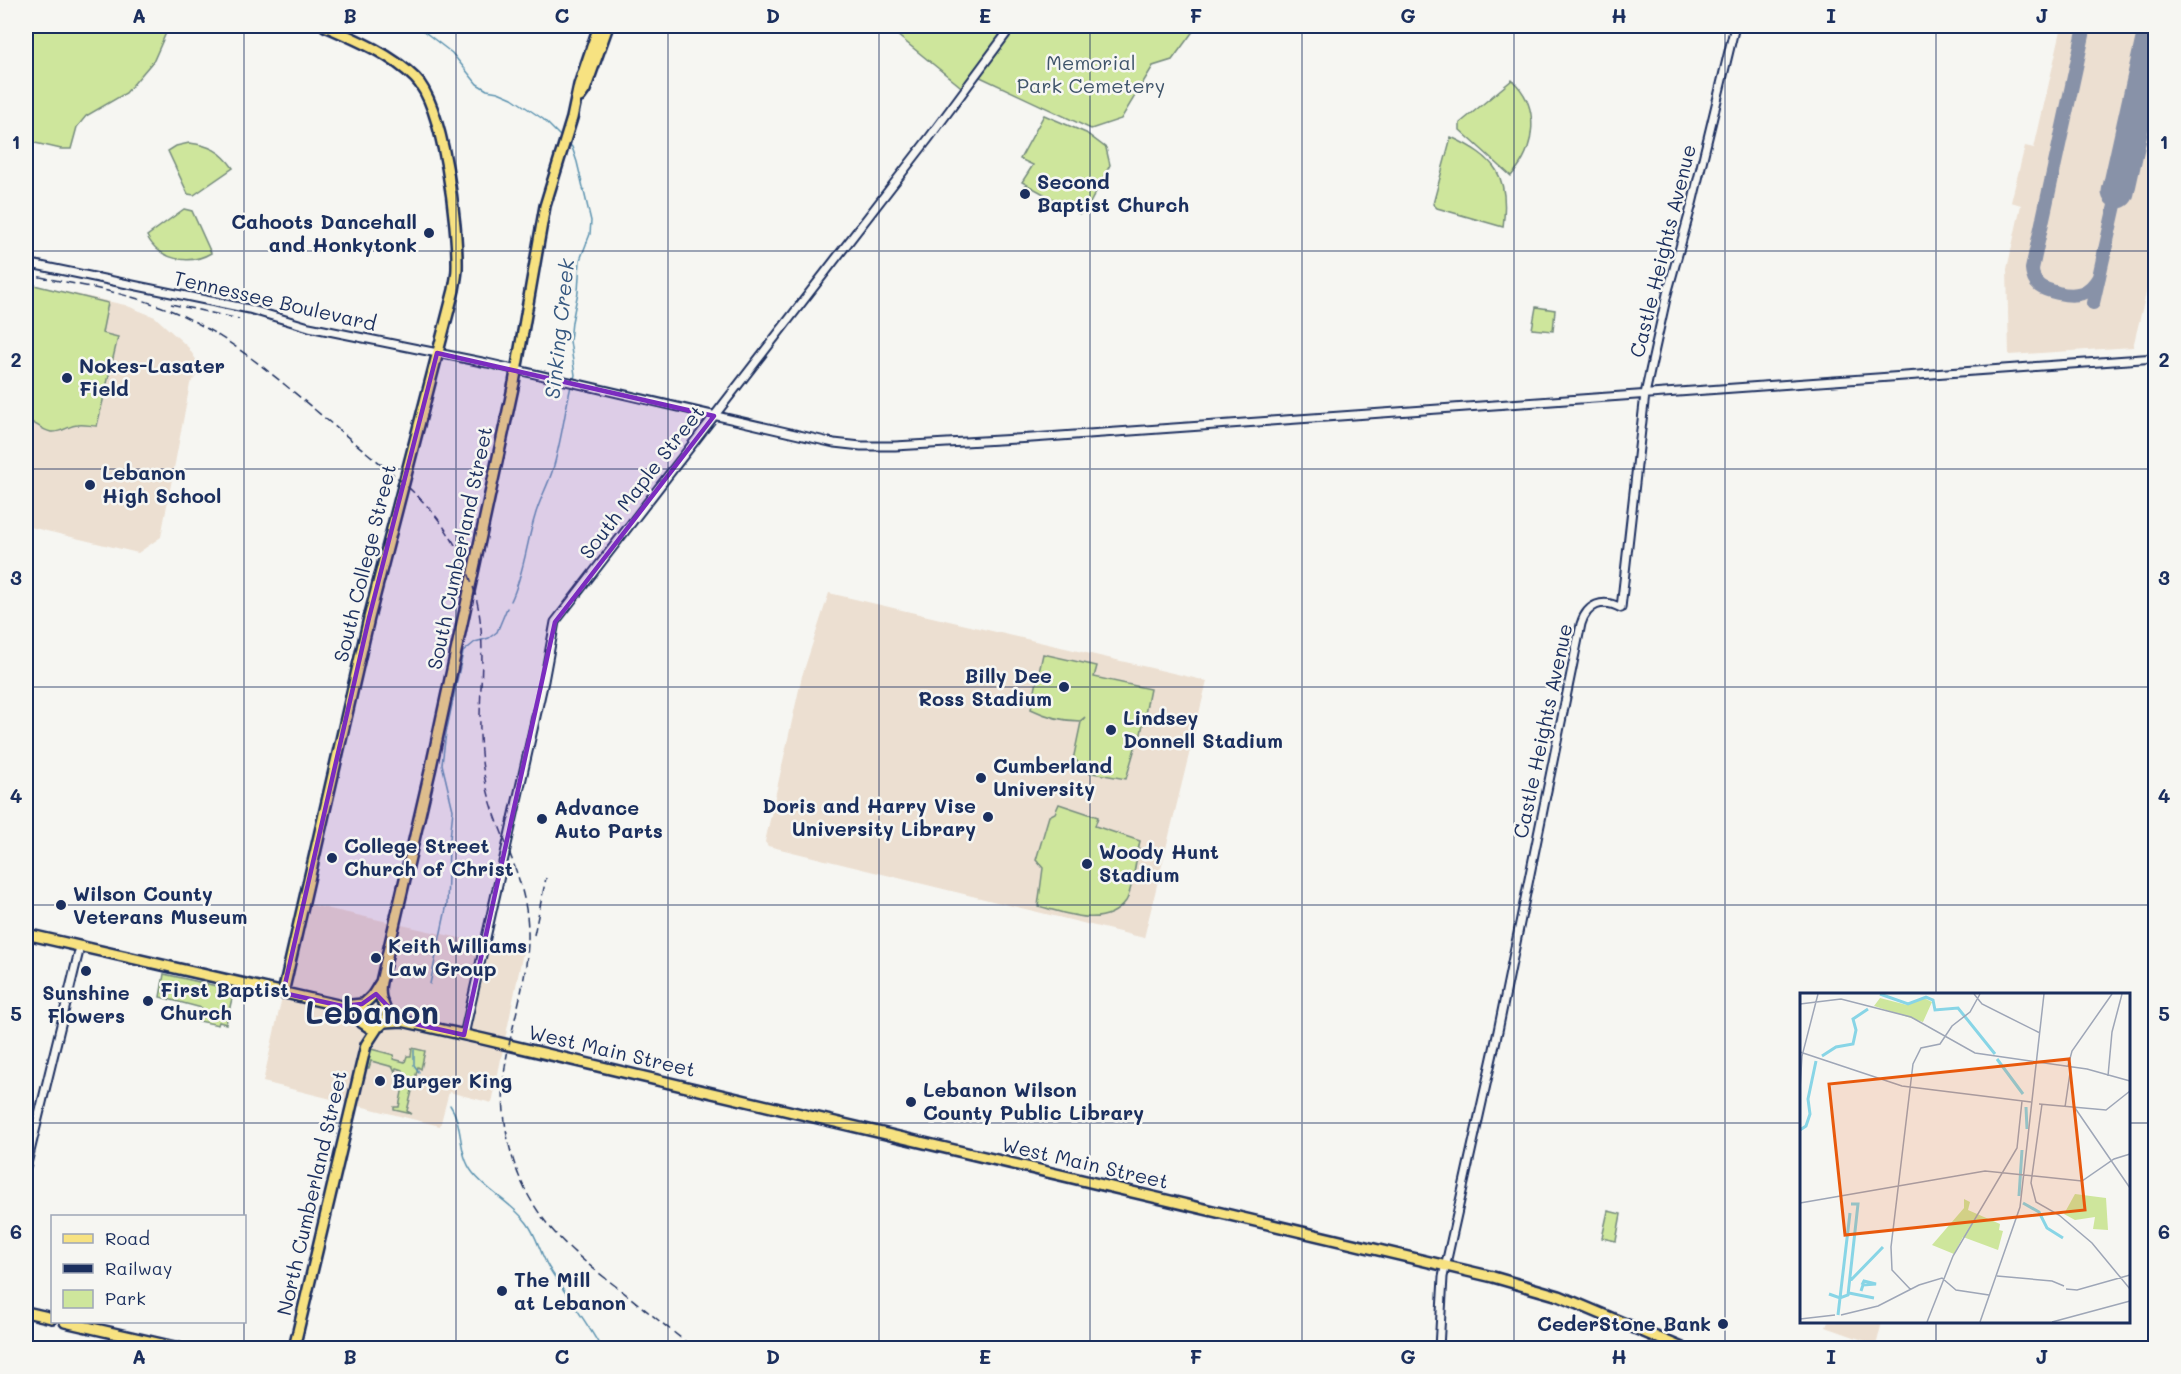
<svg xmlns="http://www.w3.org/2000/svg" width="2181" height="1374" viewBox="0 0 2181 1374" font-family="Mali,sans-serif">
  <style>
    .built { fill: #ecdfd1 }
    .green { fill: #cee69c; stroke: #748a7d; stroke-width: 1.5 }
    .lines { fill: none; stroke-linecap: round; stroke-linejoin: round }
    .stream { stroke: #5c93b0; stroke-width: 1.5 }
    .taxiway { stroke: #8892a8; stroke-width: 14 }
    .runway { stroke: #8892a8; stroke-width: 33 }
    .minor-casing { stroke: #1b2f5e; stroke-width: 11 }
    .major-casing { stroke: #1b2f5e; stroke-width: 14 }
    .minor { stroke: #f6f6f2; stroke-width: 7 }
    .major { stroke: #f7e281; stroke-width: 9 }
    .rail { stroke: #1b2f5e; stroke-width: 1.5; stroke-dasharray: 9 4.5; stroke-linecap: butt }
    .marked { fill: #7b2cbf; fill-opacity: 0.2; stroke: #7b2cbf; stroke-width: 4.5; stroke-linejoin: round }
    .grid { fill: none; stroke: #1b2f5e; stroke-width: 1.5; stroke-opacity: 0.55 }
    .poi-dot { fill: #1b2f5e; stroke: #f6f6f2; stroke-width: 2 }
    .labels { text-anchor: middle; stroke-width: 5; stroke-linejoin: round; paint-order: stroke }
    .park-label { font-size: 20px; fill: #3f546a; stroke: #f6f6f2 }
    .poi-label { font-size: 20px; font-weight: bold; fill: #1b2f5e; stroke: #f6f6f2; text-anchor: start }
    .street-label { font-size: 20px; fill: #1b2f5e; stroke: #f6f6f2 }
    .water-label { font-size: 21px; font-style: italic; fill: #365880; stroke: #f6f6f2 }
    .town-label { font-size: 32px; font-weight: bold; fill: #1b2f5e; stroke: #f6f6f2 }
    .inset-river { fill: none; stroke: #88d5e6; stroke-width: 3 }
    .inset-road { fill: none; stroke: #9ea6b7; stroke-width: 1.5 }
    .view { fill: #e8590c; fill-opacity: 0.15; stroke: #e8590c; stroke-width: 3 }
    .inset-edge { fill: none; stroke: #1b2f5e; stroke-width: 3 }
    .neatline { fill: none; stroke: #1b2f5e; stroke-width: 2 }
    .grid-label { font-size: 20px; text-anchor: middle; font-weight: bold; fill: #1b2f5e }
  </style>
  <rect width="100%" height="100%" fill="#f6f6f2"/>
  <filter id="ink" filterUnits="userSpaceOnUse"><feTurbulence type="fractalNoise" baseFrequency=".0167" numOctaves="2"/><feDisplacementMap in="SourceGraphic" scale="12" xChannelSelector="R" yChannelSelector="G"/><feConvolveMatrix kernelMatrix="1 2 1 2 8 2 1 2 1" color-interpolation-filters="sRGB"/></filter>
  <g filter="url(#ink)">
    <!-- built -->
    <path class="built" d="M2062 26H2155V256L2133 347 2009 355 2007 269 2021 205 2011 202 2025 146 2034 148Z
      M26 283 125 305 155 317 188 347 202 369 190 384 161 537 138 553 26 526Z
      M829 593 1207 681 1144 938 768 846 765 842 802 676Z
      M303 903 523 952 492 1103 449 1092 440 1126 263 1082Z
      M1828 1322H1882L1877 1342 1874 1344 1826 1327Z"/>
    <!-- green -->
    <path class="green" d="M26 26H169L154 60 126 93 86 116 77 127 71 149H61L26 141Z
      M886 26H1197L1172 60 1153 66 1121 119 1091 129 976 75 965 90Z
      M1512 80C1541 107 1536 148 1511 176L1460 130V123Z
      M1044 115 1086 133 1106 148 1110 165 1090 203 1080 214 1022 182 1033 165 1020 159Z
      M1451 137C1496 158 1510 176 1503 227L1437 208 1433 204Z
      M189 143C209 145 221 151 233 168L194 195 188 194 168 151 176 146Z
      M184 209 192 211 211 253C189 266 159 260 147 236Z
      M34 285 108 303 102 333 118 337 97 426C91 426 84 424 78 425 69 425 62 433 51 432 41 430 35 422 26 420V319L28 307 26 306 27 296H31Z
      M1536 307 1555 310 1553 331 1532 329Z
      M1043 654 1097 666 1094 677 1150 689 1140 739 1135 748 1126 779 1081 771 1077 761 1073 760 1081 722 1085 717 1080 721C1062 721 1047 717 1031 709Z
      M1059 804 1098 817 1095 826 1140 841C1137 853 1132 892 1126 901 1105 930 1066 913 1038 906L1043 868 1036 860 1049 816 1055 813Z
      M164 974 234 990 226 1024 219 1022 218 1025 199 1021 202 1008 160 997Z
      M412 1048 425 1051 421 1069 418 1067 407 1111 412 1114 394 1110V1107H399L405 1077 403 1070 396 1068 395 1072 393 1067 371 1061 369 1068H367L371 1049 394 1055 393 1059 405 1062 407 1056H411Z
      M1608 1211 1621 1214 1616 1241 1602 1238Z"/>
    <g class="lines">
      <!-- stream -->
      <path class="stream" d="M417 26 452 53 477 84 487 90 498 92 512 98 543 119 561 137
        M569 144 572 147 577 162 591 221 590 234 580 260 578 292 572 322 570 341 575 375 573 381
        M511 601C524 573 526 545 535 516 539 501 547 487 552 472 561 444 564 415 571 386
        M430 984 447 904 449 848 453 810 442 764 446 733 463 652 475 642 489 638 497 632 507 608
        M414 1050V1065L419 1072
        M450 1105C464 1125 457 1153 473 1173 488 1192 512 1203 527 1223 537 1236 540 1253 549 1268 566 1295 586 1320 601 1348"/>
      <!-- taxiway -->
      <path class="taxiway" d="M2085 26 2032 269C2033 286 2042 289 2058 293 2076 297 2089 295 2099 277
        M2093 303 2118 192"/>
      <!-- runway -->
      <path class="runway" d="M2118 192 2155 26"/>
      <defs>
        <path id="minor" d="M26 263 249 309 309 327 487 363 834 443 861 446H895L1032 438 2156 358
          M464 1035 544 681 555 622 929 138 1012 26
          M26 1168 80 947
          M1439 1348 1443 1277 1498 1031 1581 624C1587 604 1603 598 1621 608L1645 394 1667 294 1692 204 1735 26"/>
        <path id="major" d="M580 97 585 90 608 26
          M26 934 342 1006 362 1004
          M381 982C378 986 375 992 372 996 364 1005 354 1008 361 1022L370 1028 380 1026C392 1016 385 1010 381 998 380 993 380 987 381 982L431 767 514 383 545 206 572 118 579 85 599 26
          M283 993 369 618 454 290C455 283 457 275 457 268 458 227 444 106 415 78 391 54 355 39 325 26
          M385 1022 402 1021 483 1039 1493 1277 1559 1296 1682 1348
          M26 1312 52 1318
          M65 1322 179 1348
          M294 1348 366 1045 377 1028"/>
      </defs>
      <!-- minor casing -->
      <use href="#minor" class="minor-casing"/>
      <!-- major casing -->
      <use href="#major" class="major-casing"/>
      <!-- minor -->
      <use href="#minor" class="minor"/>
      <!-- major -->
      <use href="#major" class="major"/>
      <!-- rail -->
      <path class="rail" d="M26 274C76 285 129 292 177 313 239 341 291 391 344 434 375 460 409 484 434 514 452 536 466 563 474 590 492 650 472 713 484 774 493 828 527 874 528 931 529 972 516 1010 508 1050 499 1091 503 1137 519 1176 541 1229 578 1257 622 1291 646 1310 670 1330 694 1348
        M171 304 239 319
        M534 935 546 878"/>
    </g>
  </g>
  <!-- marked area -->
  <path class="marked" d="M437 353 714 416 555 622 464 1035 402 1021 376 994 362 1004 342 1006 283 993 369 618Z"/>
  <!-- grid -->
  <path class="grid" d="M244 26V1216M456 26V1348M668 26V1348M879 26V1348M1090 26V1348M1302 26V1348M1514 26V1348M1725 26V1348M1936 26V994M26 251H2156M26 469H2156M26 687H2156M26 905H2156M26 1123H1802M2128 1123H2156M244 1216V1322M244 1322V1348M1936 1322V1348"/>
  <!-- markers -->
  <g class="poi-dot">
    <circle cx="1025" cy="194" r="6"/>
    <circle cx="429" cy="233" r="6"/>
    <circle cx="67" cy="378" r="6"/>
    <circle cx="90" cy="485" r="6"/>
    <circle cx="1064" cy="687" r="6"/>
    <circle cx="1111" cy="730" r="6"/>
    <circle cx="981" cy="778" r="6"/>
    <circle cx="988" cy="817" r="6"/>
    <circle cx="542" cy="819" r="6"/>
    <circle cx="332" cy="858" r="6"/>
    <circle cx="1087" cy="864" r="6"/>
    <circle cx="61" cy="905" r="6"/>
    <circle cx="376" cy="958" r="6"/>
    <circle cx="86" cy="971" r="6"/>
    <circle cx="148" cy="1001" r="6"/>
    <circle cx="380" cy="1081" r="6"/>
    <circle cx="911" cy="1102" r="6"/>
    <circle cx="502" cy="1291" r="6"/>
    <circle cx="1723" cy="1324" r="6"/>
  </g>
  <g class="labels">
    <!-- park labels -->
    <g class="park-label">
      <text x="1091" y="70">Memorial<tspan x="1091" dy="23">Park Cemetery</tspan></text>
    </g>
    <!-- poi labels -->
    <g class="poi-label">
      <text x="1037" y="189">Second<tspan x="1037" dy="23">Baptist Church</tspan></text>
      <text x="417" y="229" text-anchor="end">Cahoots Dancehall<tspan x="417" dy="23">and Honkytonk</tspan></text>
      <text x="79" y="373">Nokes-Lasater<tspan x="79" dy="23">Field</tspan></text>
      <text x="102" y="480">Lebanon<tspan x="102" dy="23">High School</tspan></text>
      <text x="1052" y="683" text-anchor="end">Billy Dee<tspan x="1052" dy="23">Ross Stadium</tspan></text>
      <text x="1123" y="725">Lindsey<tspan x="1123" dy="23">Donnell Stadium</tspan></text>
      <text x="993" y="773">Cumberland<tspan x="993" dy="23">University</tspan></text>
      <text x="976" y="813" text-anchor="end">Doris and Harry Vise<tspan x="976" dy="23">University Library</tspan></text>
      <text x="554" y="815">Advance<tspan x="554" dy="23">Auto Parts</tspan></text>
      <text x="344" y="853">College Street<tspan x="344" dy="23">Church of Christ</tspan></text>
      <text x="1099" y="859">Woody Hunt<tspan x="1099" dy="23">Stadium</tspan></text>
      <text x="73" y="901">Wilson County<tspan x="73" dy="23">Veterans Museum</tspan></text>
      <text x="388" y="953">Keith Williams<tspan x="388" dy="23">Law Group</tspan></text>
      <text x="160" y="997">First Baptist<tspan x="160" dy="23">Church</tspan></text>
      <text x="86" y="1000" text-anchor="middle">Sunshine<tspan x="86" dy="23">Flowers</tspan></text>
      <text x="392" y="1088">Burger King</text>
      <text x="923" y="1097">Lebanon Wilson<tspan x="923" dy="23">County Public Library</tspan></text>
      <text x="514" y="1287">The Mill<tspan x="514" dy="23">at Lebanon</tspan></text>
      <text x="1711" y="1331" text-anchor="end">CederStone Bank</text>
    </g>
    <!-- street labels -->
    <g class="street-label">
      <text transform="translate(1663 251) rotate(-76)" y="7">Castle Heights Avenue</text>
      <text transform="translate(275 301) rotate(13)" y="7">Tennessee Boulevard</text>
      <text transform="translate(642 482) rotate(-52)" y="7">South Maple Street</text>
      <text transform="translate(460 548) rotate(-78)" y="7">South Cumberland Street</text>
      <text transform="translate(365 563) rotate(-76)" y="7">South College Street</text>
      <text transform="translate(1543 731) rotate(-78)" y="7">Castle Heights Avenue</text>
      <text transform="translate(612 1051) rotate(13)" y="7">West Main Street</text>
      <text transform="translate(1085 1163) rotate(13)" y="7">West Main Street</text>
      <text transform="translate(312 1193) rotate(-77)" y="7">North Cumberland Street</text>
    </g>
    <!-- water labels -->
    <g class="water-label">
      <text transform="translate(560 329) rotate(-84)" y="7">Sinking Creek</text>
    </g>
    <!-- town labels -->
    <g class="town-label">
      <text x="372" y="1024">Lebanon</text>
    </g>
  </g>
  <!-- overview -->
  <g transform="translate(1800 993)">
    <rect width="330" height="330" fill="#f6f6f2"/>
    <path d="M80 5 107 12 124 5 132 9 123 29 74 13ZM275 201 306 205 308 237 293 236 295 224 275 227 264 221ZM164 206 170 209 168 217 200 231 199 237 203 238 198 257 163 244 154 261 132 252 164 215Z" fill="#cee69c"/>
    <path class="inset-river" d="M80 1 108 11 126 4 133 7 135 17 158 15 195 61M22 63 36 54 53 51 56 37 53 26 68 16M197 66 223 101M226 114 227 136M0 137 6 133 10 121 8 106 16 68M219 203 222 157M223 210 239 219 247 235 263 245M51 287 83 254M61 298 63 292 76 291 64 288 62 292M49 300 74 305M29 301 40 305 48 302 58 211H51M38 322 50 220"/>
    <path class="inset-road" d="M174 1 182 11 240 40M0 11 41 6 111 24 175 60 287 76 330 88M0 59 102 93 231 109M268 73 272 58 312 1M308 83 312 39 322 1M0 96 2 63 18 1M239 111 306 117 330 98M242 111 231 190 236 209 259 222 292 250 330 296M265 114 271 73M275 115 330 195M0 210 185 178 282 188 314 166 330 161M197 283 252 288 264 293M266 296 277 297 330 282M111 297 92 277 91 254 113 71 121 55 140 51 152 33 170 19 180 1M41 322 78 313 119 292 142 285 156 297 189 302M0 326 35 322M127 329 153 263 217 155 222 108M180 329 220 214 244 1M252 329 330 308"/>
    <path class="view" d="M269 66 285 217 45 242 29 91Z"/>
    <rect width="330" height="330" class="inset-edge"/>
  </g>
  <!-- margin -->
  <rect width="2181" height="1374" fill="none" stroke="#f6f6f2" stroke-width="66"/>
  <!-- legend -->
  <rect x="51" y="1215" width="195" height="108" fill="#f6f6f2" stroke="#9ea6b7" stroke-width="1.5"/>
  <rect x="63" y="1234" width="30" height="9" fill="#f7e281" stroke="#9ea6b7" stroke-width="1.5"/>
  <text x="105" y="1245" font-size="18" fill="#1b2f5e">Road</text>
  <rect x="63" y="1264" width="30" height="9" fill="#1b2f5e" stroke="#9ea6b7" stroke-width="1.5"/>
  <text x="105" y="1275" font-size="18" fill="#1b2f5e">Railway</text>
  <rect x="63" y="1290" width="30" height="18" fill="#cee69c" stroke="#9ea6b7" stroke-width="1.5"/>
  <text x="105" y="1305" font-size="18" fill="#1b2f5e">Park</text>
  <rect x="33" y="33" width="2115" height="1308" class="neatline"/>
  <g class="grid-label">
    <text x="139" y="23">A</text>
    <text x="350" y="23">B</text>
    <text x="562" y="23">C</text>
    <text x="773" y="23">D</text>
    <text x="985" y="23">E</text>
    <text x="1196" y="23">F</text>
    <text x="1408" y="23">G</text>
    <text x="1619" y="23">H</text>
    <text x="1831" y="23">I</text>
    <text x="2042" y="23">J</text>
    <text x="16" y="149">1</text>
    <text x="2164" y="149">1</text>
    <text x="16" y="367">2</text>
    <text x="2164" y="367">2</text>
    <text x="16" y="585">3</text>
    <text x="2164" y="585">3</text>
    <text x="16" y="803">4</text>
    <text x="2164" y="803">4</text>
    <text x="16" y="1021">5</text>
    <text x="2164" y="1021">5</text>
    <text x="16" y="1239">6</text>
    <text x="2164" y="1239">6</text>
    <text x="139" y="1364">A</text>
    <text x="350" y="1364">B</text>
    <text x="562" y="1364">C</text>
    <text x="773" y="1364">D</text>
    <text x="985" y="1364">E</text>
    <text x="1196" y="1364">F</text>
    <text x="1408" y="1364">G</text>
    <text x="1619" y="1364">H</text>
    <text x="1831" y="1364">I</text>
    <text x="2042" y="1364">J</text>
  </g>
</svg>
